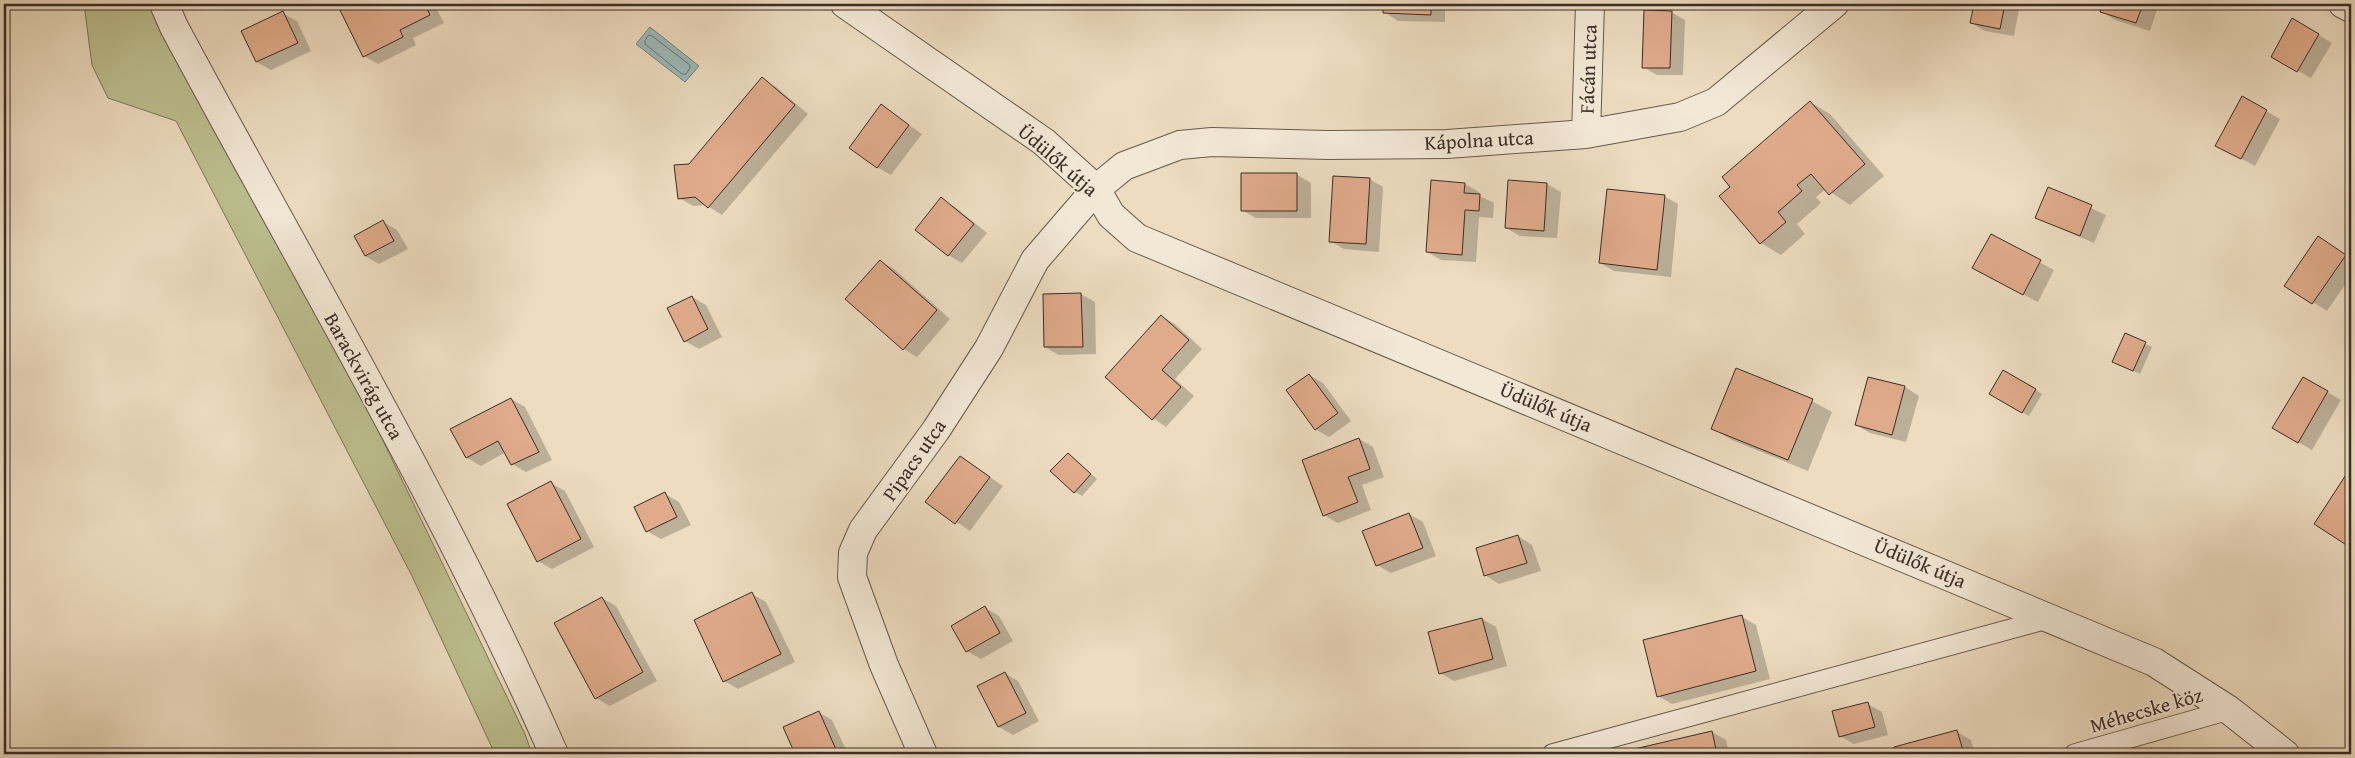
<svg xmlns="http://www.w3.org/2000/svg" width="2355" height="758" viewBox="0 0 2355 758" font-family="'Gentium Book Plus',serif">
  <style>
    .green { fill: #bdbf8f; stroke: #7c765b }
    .water { fill: #9bbabb; stroke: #748280 }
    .shadow { fill: #0003 }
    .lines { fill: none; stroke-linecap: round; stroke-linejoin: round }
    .shore { stroke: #6a7471; stroke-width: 1 }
    .building { fill: #e0ab8b; stroke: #3a2d27 }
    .service-casing { stroke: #67594d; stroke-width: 21 }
    .minor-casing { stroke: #67594d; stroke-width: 30 }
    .service { stroke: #f3e8d6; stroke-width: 19 }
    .minor { stroke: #f3e8d6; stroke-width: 28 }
    .labels { text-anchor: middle; stroke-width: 4; stroke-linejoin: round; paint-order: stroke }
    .street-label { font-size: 20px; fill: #3a2d27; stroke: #f3e8d6 }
  </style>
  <rect width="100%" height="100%" fill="#eddcc0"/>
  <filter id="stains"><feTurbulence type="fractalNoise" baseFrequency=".004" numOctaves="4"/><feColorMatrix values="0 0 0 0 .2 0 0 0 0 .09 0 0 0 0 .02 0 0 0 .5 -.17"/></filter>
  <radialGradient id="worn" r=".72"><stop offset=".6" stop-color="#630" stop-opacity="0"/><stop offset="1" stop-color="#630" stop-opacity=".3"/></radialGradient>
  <!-- green -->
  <path class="green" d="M84 4H154L372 418 525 734 532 754H495L412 576 176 121 108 98 92 65Z"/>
  <!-- water -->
  <path class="water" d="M650 27 699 66 685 82 636 44Z"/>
  <!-- shadow -->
  <path class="shadow" d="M338 4H434L444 23 413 38 416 45 378 64 364 56Z
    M1157 4H1183L1182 10Z
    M1384 4H1445V22L1398 21 1384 12Z
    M1975 4H2020L2014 36 1985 31 1971 23Z
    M2104 4H2159L2150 31 2115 20 2102 11Z
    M1671 12 1685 20 1683 75H1657L1643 67Z
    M282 13 297 21 311 51 271 70 257 62 243 32Z
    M2293 20 2332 43 2311 78 2272 56Z
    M762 79 776 87 808 114 722 215 706 205 693 206 679 198 689 165Z
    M2242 98 2280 119 2255 166 2231 153Z
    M1810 102 1830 114 1884 176 1850 205 1826 189 1816 197 1821 203 1797 224 1805 234 1781 255 1761 243 1720 196Z
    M882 106 922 134 891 175 877 167Z
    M1297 175 1311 183V218H1256L1242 210Z
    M1369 179 1383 187 1379 252 1344 249 1330 241Z
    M1465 184 1479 192 1478 195 1494 203 1493 218 1479 217 1476 262 1441 260 1427 252Z
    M1547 184 1561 192 1557 238 1520 236 1506 228Z
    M2049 189 2106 215 2094 243 2037 218Z
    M1664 196 1678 204 1671 277 1614 271 1600 263Z
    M941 199 955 207 987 233 962 263 948 255Z
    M383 222 397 230 408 249 379 264 365 256Z
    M1991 236 2054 270 2038 302 1988 276Z
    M2332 246 2351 259V276L2327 311 2286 285Z
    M880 261 894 269 950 319 917 357 904 349Z
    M1081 294 1095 302 1096 354 1059 355 1045 347 1044 295Z
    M692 297 706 305 722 337 699 349 685 341Z
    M1161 316 1175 324 1202 349 1175 379 1194 396 1166 427 1153 418Z
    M2125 335 2152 347 2140 374 2113 362Z
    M2003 371 2042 394 2029 416 1990 394Z
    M1309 375 1323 383 1351 421 1329 437 1315 429Z
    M1869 378 1905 387 1919 396 1906 442 1870 433 1856 425Z
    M2303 378 2341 400 2312 450 2274 428Z
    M511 399 525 407 552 460 526 472 512 464 506 452 481 466 467 458Z
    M1812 401 1832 412 1808 471 1732 440 1712 428Z
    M1359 439 1373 447 1384 477 1362 485 1371 510 1338 523 1324 515Z
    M1068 454 1097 479 1082 496 1075 492Z
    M960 457 1003 486 970 531 927 502Z
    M2351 470V546L2316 523Z
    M551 483 565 491 594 547 552 569 538 561Z
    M665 494 679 502 691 525 661 539 647 531 635 508Z
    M1409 514 1423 522 1436 556 1391 573 1377 565Z
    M1518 536 1532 545 1541 571 1499 584 1485 575Z
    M752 594 766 602 795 662 738 689 724 681Z
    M602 598 616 606 657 681 610 706 596 698Z
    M985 608 999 616 1013 641 981 659 967 651Z
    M1742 617 1756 625 1770 679 1672 704 1658 696Z
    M1482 619 1496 627 1507 666 1454 681 1440 673Z
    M1004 673 1018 681 1039 721 1013 735 999 727Z
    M1868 704 1882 712 1888 735 1854 744 1840 736Z
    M818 712 832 720 848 754H796L784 728Z
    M1712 732 1726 740 1729 754H1632L1631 751Z
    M1957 732 1971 740 1975 754H1897L1896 748Z"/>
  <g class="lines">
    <!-- shore -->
    <path class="shore" d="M649 35 652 36 690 65V68L686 74H682L645 44V41Z"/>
  </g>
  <!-- building -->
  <path class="building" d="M337 4H425L430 15 400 30 403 37 363 57Z
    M1383 4H1431V15L1383 13Z
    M1974 4H2005L2000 29 1970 23Z
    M2103 4H2143L2136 23 2100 12Z
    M1644 10 1672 11 1670 68H1642Z
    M283 11 298 43 256 62 241 31Z
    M2292 18 2319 34 2297 72 2271 57Z
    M762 77 795 105 708 208 695 197 678 199 674 165 689 164Z
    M2242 96 2267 110 2241 159 2215 146Z
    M1810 101 1865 164 1829 195 1811 174 1797 185 1802 191 1778 212 1786 222 1760 244 1719 196 1730 187 1722 177Z
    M881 104 909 125 877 168 849 148Z
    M1241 173H1297V211H1241Z
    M1333 176 1370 178 1366 244 1329 242Z
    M1431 180 1465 183 1464 193 1480 194 1479 211 1465 210 1462 255 1426 252Z
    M1508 180 1547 183 1544 231 1505 228Z
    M2048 187 2092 205 2080 236 2035 218Z
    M1607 189 1665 195 1657 270 1599 263Z
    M941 197 974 224 948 256 915 230Z
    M383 220 394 241 365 256 354 236Z
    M1991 234 2041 260 2023 295 1972 268Z
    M2318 236 2346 255 2312 304 2284 286Z
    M880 260 937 310 903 350 845 299Z
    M1081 293 1083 347H1044L1043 294Z
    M692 296 708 329 684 342 667 308Z
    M1161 315 1189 340 1162 370 1181 387 1152 420 1105 377Z
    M2125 333 2146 342 2133 371 2112 362Z
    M1736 368 1813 399 1788 460 1711 429Z
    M2003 370 2036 389 2022 413 1989 394Z
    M1309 374 1338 413 1315 430 1286 390Z
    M1868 377 1905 386 1892 435 1855 425Z
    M2303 377 2328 391 2298 443 2272 428Z
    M511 398 539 452 511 465 498 441 466 458 450 429Z
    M1359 438 1370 469 1348 477 1358 502 1323 516 1302 460Z
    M1068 453 1091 474 1074 493 1050 471Z
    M960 456 990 477 955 524 925 502Z
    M2351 467V548L2314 524Z
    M551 481 581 539 537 562 507 504Z
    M665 492 677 517 646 532 634 507Z
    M1409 513 1423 548 1376 566 1362 531Z
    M1518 535 1527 563 1484 576 1476 548Z
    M752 592 781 654 723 682 694 620Z
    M602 597 643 672 595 699 554 623Z
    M985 606 1000 633 966 652 951 626Z
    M1742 615 1756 671 1657 697 1643 640Z
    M1482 618 1493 659 1439 674 1428 632Z
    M1005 672 1026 713 998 727 977 686Z
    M1868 702 1875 727 1839 737 1832 711Z
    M819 711 838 754H795L783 727Z
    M1957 730 1964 754H1896L1894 747Z
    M1712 731 1717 754H1631L1630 750Z"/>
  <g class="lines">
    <defs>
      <path id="service" d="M1552 754 2051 618
        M2074 754 2229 710"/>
      <path id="minor" d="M164 4 174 27C303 268 444 504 554 754
        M845 4 1044 142 1096 189 1111 215 1137 238 2154 662 2229 710 2285 754
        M2343 4 2351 8
        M1586 134 1590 4
        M923 754 884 665 852 577 853 553 863 530 936 430 989 348 1035 260 1096 189 1124 166 1180 145 1212 142 1328 145 1447 144 1586 134 1680 117 1716 102 1834 4"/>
    </defs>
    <!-- service casing -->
    <use href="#service" class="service-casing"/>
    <!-- minor casing -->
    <use href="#minor" class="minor-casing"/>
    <!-- service -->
    <use href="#service" class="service"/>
    <!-- minor -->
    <use href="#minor" class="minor"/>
  </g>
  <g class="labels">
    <!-- street labels -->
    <g class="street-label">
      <text transform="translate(1588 69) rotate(-88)" y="7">Fácán utca</text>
      <text transform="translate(1479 140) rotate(-3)" y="7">Kápolna utca</text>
      <text transform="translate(1058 160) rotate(41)" y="7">Üdülők útja</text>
      <text transform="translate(364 376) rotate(61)" y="7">Barackvirág utca</text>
      <text transform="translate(1546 407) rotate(23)" y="7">Üdülők útja</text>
      <text transform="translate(914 460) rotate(-55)" y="7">Pipacs utca</text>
      <text transform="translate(1920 563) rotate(23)" y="7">Üdülők útja</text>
      <text transform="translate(2146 710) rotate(-16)" y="7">Méhecske köz</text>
    </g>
  </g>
  <!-- margin -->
  <rect width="2355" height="758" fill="none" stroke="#eddcc0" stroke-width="20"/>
  <rect x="5" y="5" width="2345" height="748" fill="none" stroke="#3a2d27" stroke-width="2.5"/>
  <rect x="10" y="10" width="2335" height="738" fill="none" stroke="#3a2d27"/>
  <rect width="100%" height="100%" filter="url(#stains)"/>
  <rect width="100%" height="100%" fill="url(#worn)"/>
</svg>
